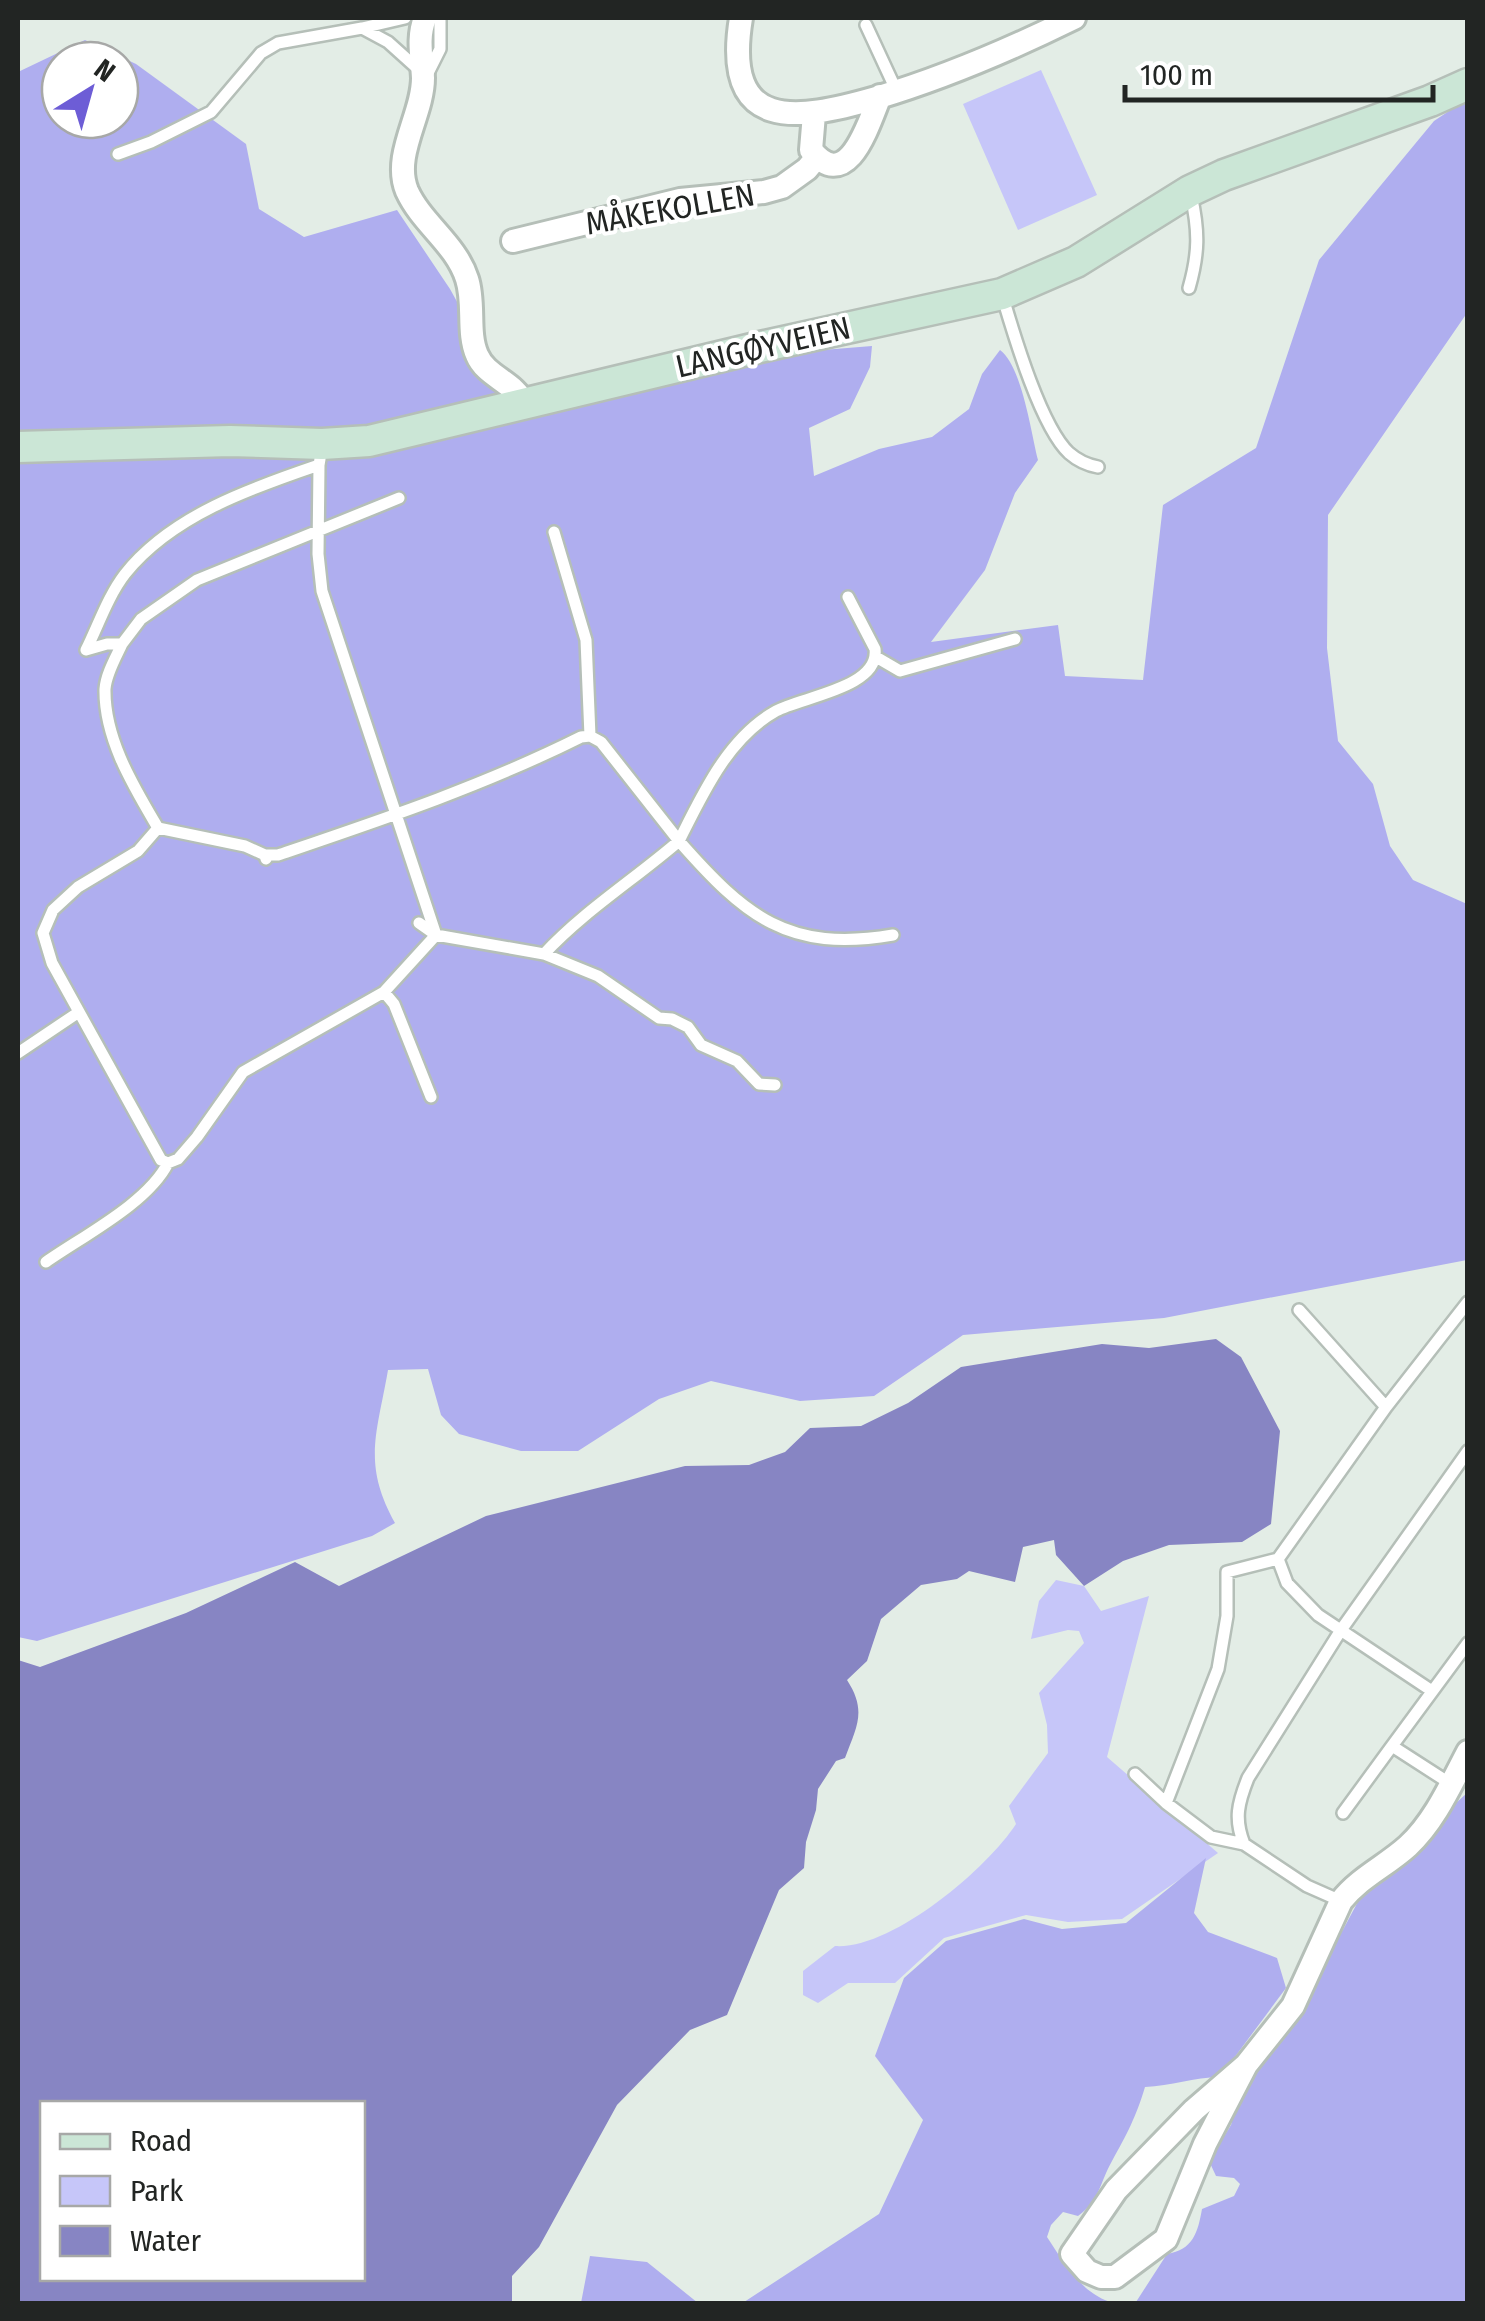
<svg xmlns="http://www.w3.org/2000/svg" width="1485" height="2321" viewBox="0 0 1485 2321" font-family="'Fira Sans Condensed',sans-serif">
  <style>
    .green { fill: #c6c6f9 }
    .forest { fill: #afaeef; fill-rule: evenodd }
    .water { fill: #8785c3; fill-rule: evenodd }
    .lines { fill: none; stroke-linecap: round; stroke-linejoin: round }
    .lane-casing { stroke: #b5bfb8; stroke-width: 16 }
    .street-casing { stroke: #b5bfb8; stroke-width: 28 }
    .secondary-casing { stroke: #b5bfb8; stroke-width: 35 }
    .lane { stroke: #fff; stroke-width: 11 }
    .street { stroke: #fff; stroke-width: 22 }
    .secondary { stroke: #cbe6d6; stroke-width: 30 }
    .labels { text-anchor: middle; stroke-width: 8; stroke-linejoin: round; paint-order: stroke }
    .street-label { font-size: 32px; fill: #222523; stroke: #fff }
  </style>
  <rect width="100%" height="100%" fill="#e3ede6"/>
  <!-- green -->
  <path class="green" d="M1041 70 1097 195 1018 230 963 104Z
    M1056 1580 1084 1586 1101 1611 1149 1596 1107 1757 1218 1853 1122 1919 1068 1922 1026 1915 944 1938 895 1983H848L818 2003 803 1995V1971L835 1946C891 1950 987 1869 1016 1824L1009 1806 1048 1753 1047 1725 1039 1693 1084 1643 1079 1631 1068 1630 1031 1639 1039 1601Z"/>
  <!-- forest -->
  <path class="forest" d="M85 40 136 64 246 144 259 209 304 237 397 210 450 289 493 367 548 410 798 352 872 346 870 367 850 409 809 428 814 476 879 449 932 437 969 409 982 374 1000 350C1022 366 1031 433 1038 460L1015 493 985 570 931 642 1058 625 1065 676 1143 680 1163 505 1256 448 1319 260 1434 121 1467 99V313L1328 515 1327 648 1338 741 1373 784 1390 846 1413 880 1467 904V1260L1164 1318 963 1335 874 1396 800 1401 711 1381 659 1399 578 1451H521L459 1434 441 1415 428 1369 388 1370C377 1434 362 1463 395 1523L372 1536 37 1641 18 1637V72ZM60 60H120V120H60Z
    M1467 1793V2303L1129 2304 1136 2302 1167 2254C1193 2250 1198 2232 1202 2209L1234 2196 1240 2184 1234 2178 1216 2176 1209 2161 1231 2125 1240 2092 1316 1980 1368 1883Z
    M1206 1858 1194 1913 1208 1932 1277 1958 1286 1988 1220 2077C1194 2077 1171 2086 1145 2087 1136 2117 1127 2134 1112 2161 1100 2182 1100 2200 1078 2216L1063 2212 1051 2225 1047 2237C1064 2263 1082 2295 1114 2303L741 2304 879 2214 923 2120 875 2056 904 1978 946 1941 1024 1919 1062 1929 1126 1923Z
    M590 2256 647 2262 698 2303H581Z"/>
  <!-- water -->
  <path class="water" d="M1216 1339 1241 1357 1280 1431 1271 1524 1242 1542 1169 1545 1123 1561 1084 1586 1056 1555 1054 1540 1023 1547 1015 1582 969 1571 957 1579 921 1585 881 1619 867 1661 847 1680C867 1711 857 1726 845 1758L836 1761 818 1789 816 1810 806 1842 804 1868 779 1890 727 2015 690 2030 617 2105 539 2247 512 2276V2303H18V1660L40 1667 186 1613 295 1562 339 1586 486 1516 685 1466 749 1465 785 1452 810 1428 861 1426 908 1403 961 1367 1102 1344 1149 1348ZM42 2104H362V2278H42Z"/>
  <g class="lines">
    <defs>
      <path id="lane" d="M866 25 897 92
        M362 28 405 18
        M427 75 440 49V18
        M118 154 151 142 211 112 261 53 278 43 362 28 388 42 418 69
        M1189 288C1199 253 1199 231 1191 195
        M1003 298C1014 335 1041 427 1069 453 1077 460 1087 465 1098 467
        M554 532 586 640 590 736
        M122 644 141 619 197 580 399 498
        M876 657 900 671 1015 639
        M158 828 138 851 78 887 53 910 43 933 52 963 161 1160 168 1163 178 1159 197 1137 243 1072 384 992 436 935 322 591 318 554 319 465
        M265 855H278C381 820 483 786 581 737L590 736 601 742 679 841C703 793 728 738 776 711 801 697 880 688 875 649L848 597
        M266 859 265 855 245 846 158 828C134 787 104 739 105 689 106 674 116 657 122 644H107L86 650C98 626 108 596 125 574 171 516 251 488 319 465L320 459
        M419 923 436 935 544 954C584 911 635 879 679 841 745 916 788 953 893 935
        M544 954 598 976 659 1018 672 1019 688 1027 701 1045 737 1061 759 1084 775 1085
        M384 992 394 1004 431 1097
        M18 1053 79 1012
        M46 1262C83 1236 148 1203 168 1163
        M1299 1310 1386 1407
        M1278 1559 1287 1583 1318 1615 1432 1691
        M1135 1774 1166 1803 1211 1837 1244 1844 1307 1886 1341 1901
        M1451 1784 1392 1746 1468 1643
        M1166 1803 1218 1669 1227 1616V1572L1278 1559 1386 1407 1468 1302
        M1343 1813 1392 1746
        M1244 1844C1234 1819 1238 1803 1248 1778L1341 1630 1468 1451"/>
      <path id="street" d="M425 18C417 38 422 57 423 78 423 115 392 155 407 191 422 224 456 244 467 279 475 303 467 333 477 355 486 377 515 382 524 404
        M741 18C722 133 796 121 876 98 946 77 1009 50 1074 18
        M814 114 811 150C848 196 869 122 880 96
        M513 241 680 200 764 192 782 187 807 169 817 157
        M1246 2065 1205 2144 1166 2239 1115 2277H1101L1087 2271 1072 2254 1116 2190 1194 2110 1246 2065 1293 2006 1341 1901C1360 1877 1386 1866 1408 1846 1435 1821 1451 1784 1468 1752"/>
      <path id="secondary" d="M18 447 230 441 322 444 369 441 760 347 1002 294 1076 262 1190 191 1224 175 1430 101 1468 84"/>
    </defs>
    <!-- lane casing -->
    <use href="#lane" class="lane-casing"/>
    <!-- street casing -->
    <use href="#street" class="street-casing"/>
    <!-- secondary casing -->
    <use href="#secondary" class="secondary-casing"/>
    <!-- lane -->
    <use href="#lane" class="lane"/>
    <!-- street -->
    <use href="#street" class="street"/>
    <!-- secondary -->
    <use href="#secondary" class="secondary"/>
  </g>
  <g class="labels">
    <!-- street labels -->
    <g class="street-label">
      <text transform="translate(670 209) rotate(-10)" y="11">MÅKEKOLLEN</text>
      <text transform="translate(763 347) rotate(-13)" y="11">LANGØYVEIEN</text>
    </g>
  </g>
  <!-- border -->
  <rect width="1485" height="2321" fill="none" stroke="#222523" stroke-width="40"/>
  <!-- legend -->
  <rect x="40" y="2101" width="325" height="180" fill="#ffffff" stroke="#a7a8a7" stroke-width="2.5"/>
  <rect x="60" y="2134" width="50" height="15" fill="#cbe6d6" stroke="#a7a8a7" stroke-width="2.5"/>
  <text x="130" y="2151" font-size="30" fill="#222523">Road</text>
  <rect x="60" y="2176" width="50" height="30" fill="#c6c6f9" stroke="#a7a8a7" stroke-width="2.5"/>
  <text x="130" y="2201" font-size="30" fill="#222523">Park</text>
  <rect x="60" y="2226" width="50" height="30" fill="#8785c3" stroke="#a7a8a7" stroke-width="2.5"/>
  <text x="130" y="2251" font-size="30" fill="#222523">Water</text>
  <!-- north arrow -->
  <g transform="translate(90 90) rotate(37)"><circle r="48" fill="#ffffff" stroke="#a7a8a7" stroke-width="2.5"/>
  <path d="M0-8L18 38L0 25L-18 38Z" fill="#6d5dd6"/>
  <text y="-15" font-size="28" font-weight="bold" text-anchor="middle" fill="#222523">N</text>
  </g>
  <!-- scale -->
  <path d="M1125 85v15h308v-15" fill="none" stroke="#222523" stroke-width="5"/>
  <text x="1140" y="85" font-size="30" fill="#222523" stroke="#ffffff" stroke-width="8" paint-order="stroke">100 m</text>
</svg>
